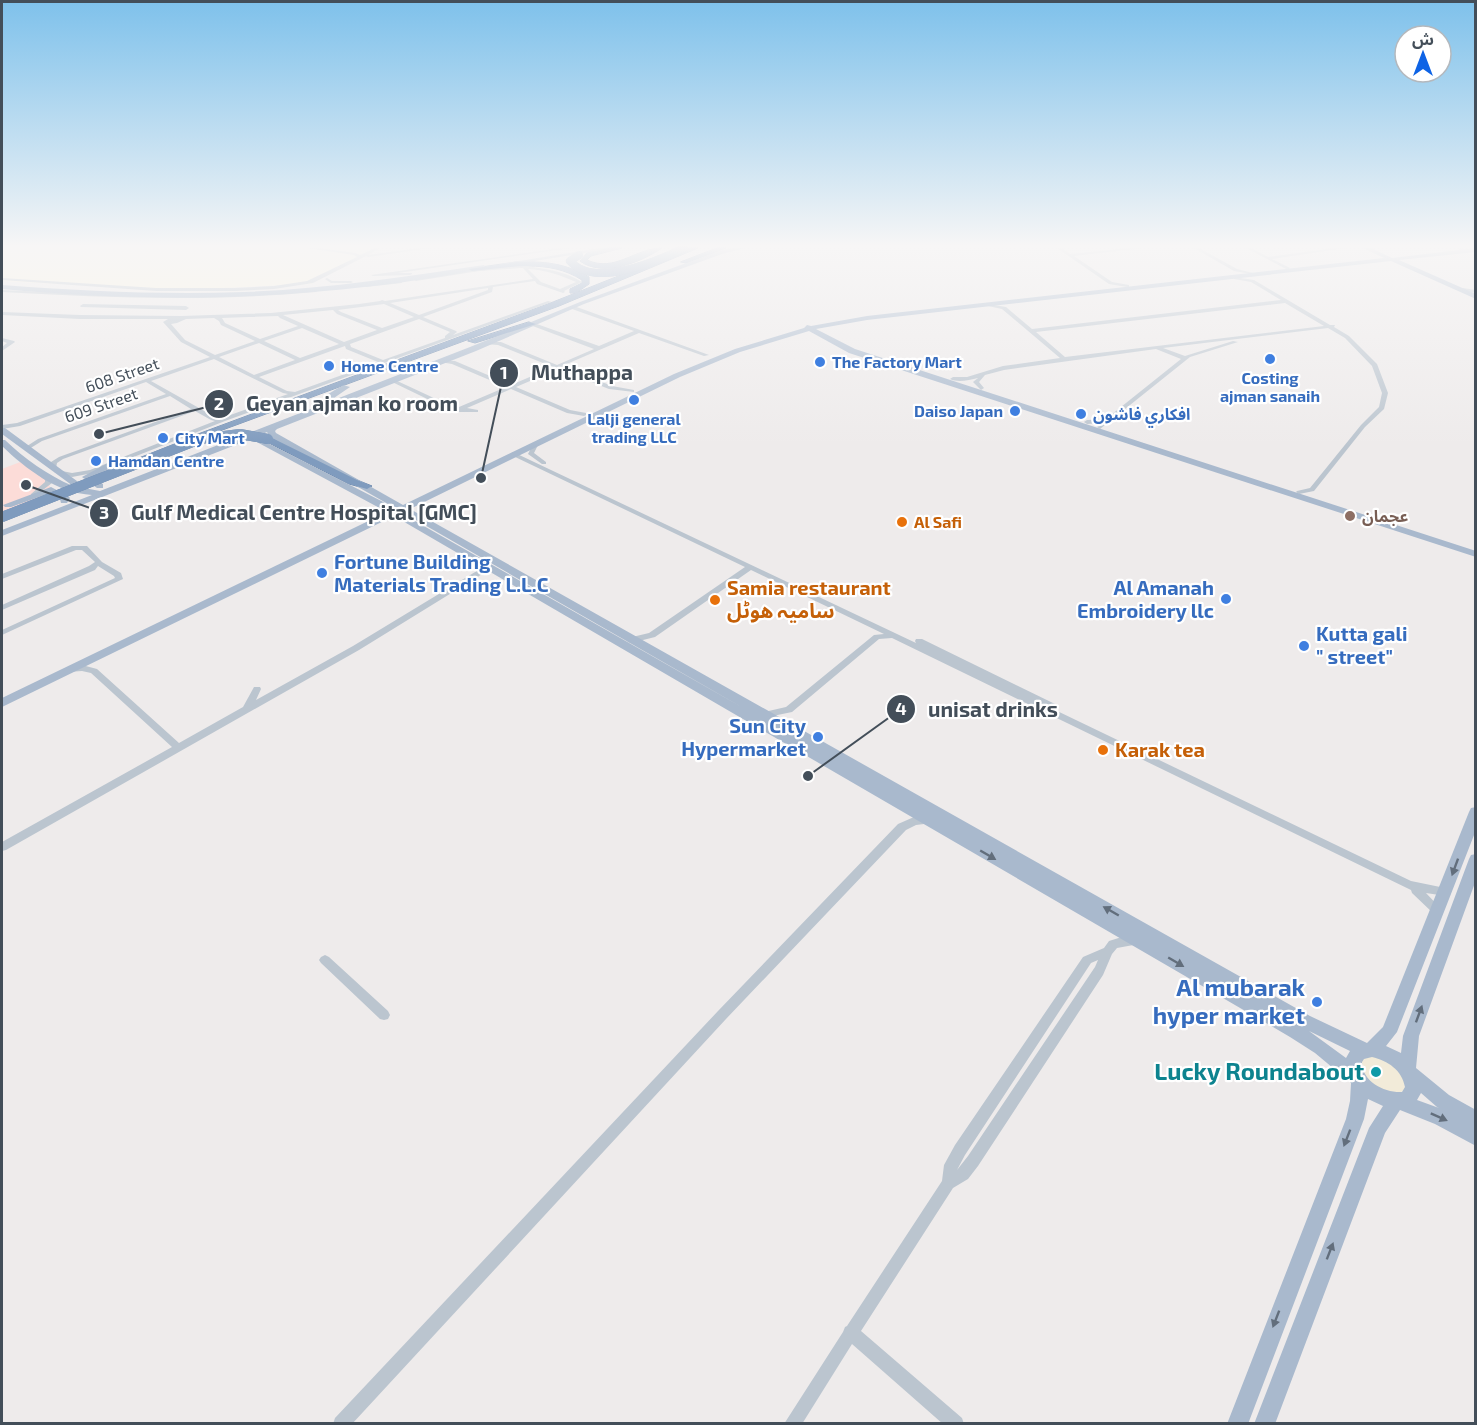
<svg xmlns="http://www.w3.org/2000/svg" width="1477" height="1425" viewBox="0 0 1477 1425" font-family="'Exo 2','Noto Sans Arabic',sans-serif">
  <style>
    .commercial { fill: #fcf6e1 }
    .medical { fill: #fcdcd8 }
    .sand { fill: #f2ebd9 }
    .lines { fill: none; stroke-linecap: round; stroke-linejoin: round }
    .highway-casing { stroke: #6a86aa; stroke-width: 1 }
    .minor { fill: #bbc5cf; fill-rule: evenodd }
    .major { fill: #a9b9cd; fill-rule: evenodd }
    .highway { fill: #7f9bbe; fill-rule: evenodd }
    .highway-bridge-far1-casing { stroke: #6a86aa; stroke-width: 8; stroke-linecap: butt }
    .highway-bridge-casing { stroke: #6a86aa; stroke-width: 10; stroke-linecap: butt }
    .highway-bridge-far1 { stroke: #7f9bbe; stroke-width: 8 }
    .highway-bridge { stroke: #7f9bbe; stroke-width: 10 }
    .oneway { fill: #626e7c }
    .shop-dot { fill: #3f7fe0; stroke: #fff; stroke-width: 2 }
    .education-dot { fill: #8d6e63; stroke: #fff; stroke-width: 2 }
    .food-dot { fill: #e8710a; stroke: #fff; stroke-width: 2 }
    .culture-dot { fill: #0f9aa8; stroke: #fff; stroke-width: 2 }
    .labels { text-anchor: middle; stroke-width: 4.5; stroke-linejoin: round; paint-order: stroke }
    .far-shop-label { font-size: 16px; font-weight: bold; fill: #366cbe; stroke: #fff; text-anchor: start }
    .far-street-label { font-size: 16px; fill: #434e59; stroke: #fff }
    .far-education-label { font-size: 16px; font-weight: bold; fill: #785e54; stroke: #fff; text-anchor: start }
    .far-food-label { font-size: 16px; font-weight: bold; fill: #c56008; stroke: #fff; text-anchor: start }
    .shop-label { font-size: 20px; font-weight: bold; fill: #366cbe; stroke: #fff; text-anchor: start }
    .food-label { font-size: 20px; font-weight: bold; fill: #c56008; stroke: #fff; text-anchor: start }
    .near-shop-label { font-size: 24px; font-weight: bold; fill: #366cbe; stroke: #fff; text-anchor: end }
    .near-culture-label { font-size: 24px; font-weight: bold; fill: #0d838f; stroke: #fff; text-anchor: end }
    .leader { fill: none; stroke: #434e59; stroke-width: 2 }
    .callout-dot { fill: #434e59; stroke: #fff; stroke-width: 2 }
    .mark-label { font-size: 18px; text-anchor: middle; font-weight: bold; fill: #fff }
    .callout-label { font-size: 21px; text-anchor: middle; font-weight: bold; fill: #434e59; stroke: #fff; stroke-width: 4.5; stroke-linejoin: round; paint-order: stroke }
  </style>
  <rect width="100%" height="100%" fill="#eeebeb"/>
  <!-- commercial -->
  <path class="commercial" d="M2 248H380L311 284 175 290 2 281Z"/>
  <!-- medical -->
  <path class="medical" d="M23 461 49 482 50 488 38 498 2 512V469Z"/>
  <!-- sand -->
  <path class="sand" d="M1368 1053 1403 1070 1405 1090 1394 1095 1366 1083 1358 1060Z"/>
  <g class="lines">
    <defs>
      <path id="highway" d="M609 248H622L591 256 587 260C615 273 635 248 662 248 641 262 603 278 580 261L587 253Z
        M689 248H698L559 306 198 439 190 437 553 302Z
        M717 248H726L686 263 681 262Z
        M516 262C543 261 565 263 589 277V284L576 293H570V289L582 283V280C548 258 510 268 472 271L469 269Z
        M529 322 536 324 475 343 468 341Z
        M268 436 357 480 372 486 367 489 349 484 265 441 263 439Z"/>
    </defs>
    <!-- highway casing -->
    <use href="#highway" class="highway-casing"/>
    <!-- minor -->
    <path class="minor" d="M307 248H319L355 253 360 255 375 248H380L368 255 419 248H431L368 257 366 256 313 283 274 289 235 291H156L2 280V278L156 288H235L274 286 307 281 357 257 354 255Z
      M560 248H571L398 273H412V274L410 275 373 276 371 275Z
      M1057 248H1062L1070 254 1129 248H1144L1074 256 1112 282 1129 285V287H1127L1109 284Z
      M1194 248H1199L1237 269 1253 273 1251 274 1234 271Z
      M1246 248H1251L1268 257 1334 248H1346L1272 259 1290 268 1288 270Z
      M1460 248H1464L1461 250 1459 249Z
      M521 265C543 269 563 270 582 282L564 291 565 292 563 293 537 284 535 281 493 287 492 292 423 317 456 331 457 332 453 335 548 301 552 302 225 421 93 473 72 477 54 472 57 470 72 473 90 470 215 421 211 420 195 411 63 459 57 463 56 468 53 470 50 468 51 462 59 457 191 409 170 396 42 441 29 449 24 448 38 439 166 394 146 382 20 426 2 429V425L17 423 210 357 181 342 163 322 168 319H80L2 315V312L80 315 181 316 271 313 359 304 380 301 382 300 385 301 533 279 523 268H520L479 271 416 281 414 280 479 269ZM528 269C546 270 560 275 576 282L560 289 541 282ZM488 288V290L419 315 390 303ZM384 304 414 317 382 328 341 312 338 310ZM333 310 337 314 377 330 344 342 283 315ZM278 316 280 318 298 326 260 339 225 323 222 318ZM214 318 219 321 221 325 255 341 215 355 185 340 171 324 177 323 186 319ZM419 319 450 332 445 336V338L383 360 351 347 350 344ZM302 328 339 344 300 358 264 341ZM259 343 295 360 254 375 219 357ZM345 346 346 349 378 362 295 392 287 391 259 377ZM214 359 283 393 288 394 222 418 215 417 151 381Z
      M1234 277 1254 280 1330 325H1335L1334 327 1349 336 1377 364 1388 393 1384 409 1365 427 1314 491 1299 494 1296 492 1297 491 1310 488 1361 425 1379 407 1382 393 1372 366 1345 338 1328 328 1163 348 1185 356 1233 341 1238 342 1190 357 1100 429 1097 427 1101 423 1087 424 1084 422 1087 420 1106 419 1181 359 1156 349 1004 370 985 375 979 382 984 388 981 390 973 382 978 378C969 380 958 383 950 379L953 377H967L1003 366 1060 358 1002 309 988 306V304L1006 307 1032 329 1281 300 1251 282 1234 279ZM1285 303 1324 326 1065 357 1036 332Z
      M327 278 332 281H351L353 282 351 283H331L325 279Z
      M400 281H402V283L366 287 364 286Z
      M1463 288 1476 290V293L1461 290V289Z
      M2 290C107 295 211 299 316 290L318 291 316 292C211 302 107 298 2 292Z
      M83 304 186 306 189 308 186 310 81 307 80 306Z
      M574 306 709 355 704 356 639 333 562 366 612 386 634 390V392L609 389 558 369 516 387 570 410 586 413V415L584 416 567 413 511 389 467 408 478 410V412H458L448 409 388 380 393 379 451 406 459 407 506 387 452 364 440 362V360L455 361 511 385 553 367 498 345 485 344V342H501L557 365 594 349 530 325V323H534L599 346 634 331 572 309 571 308Z
      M2 338 14 341 15 342 2 351V347L7 343 2 341Z
      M534 442 539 443 534 453 546 462V464H542L528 454Z
      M513 452 916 643 915 641 916 639H922L1055 704 1056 706 1053 709 1411 881 1450 889 1451 892 1450 895 1446 896 1426 893 1443 911 1442 914 1438 916 1434 914 1412 893 1411 890 892 638 879 639 792 712 763 718 760 717 758 715 760 713 786 707 874 635 884 634 751 570 655 637 631 643 628 642 627 640 628 638 649 633 745 567 511 455 510 454Z
      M40 472 50 478 52 483 35 496H31V494L45 482V480L37 474Z
      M72 546H87L102 562 121 573 123 579 2 635V630L115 578 114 576 98 566 95 570 2 610V605L89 566 95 562 82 550H76L2 579V574Z
      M485 566H488L492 568 359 650 6 850 2 851V842L172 747 91 673 82 671 68 672 67 670 68 668 82 665 97 669 179 743 243 707 254 687H260L261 689 256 700 353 646Z
      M928 816 932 817 933 820 932 823 916 825 906 830 726 1019 352 1424H333L335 1418 718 1011 898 824 914 817Z
      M1125 936 1139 938 1141 941 1139 944 1117 948 1112 954 1103 975 978 1166 968 1179 953 1188 861 1331 962 1418 964 1424H943L852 1344 802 1424H784L843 1332 845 1327 847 1326 942 1181 944 1165 955 1145 1083 957 1104 948 1109 941ZM1098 960 1095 967 968 1156 957 1170 965 1155 1091 963Z
      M325 955 329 957 388 1011 390 1015 388 1019 384 1020 380 1019 321 963 319 960 321 957Z"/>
    <!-- major -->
    <path class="major" d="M600 248H615L504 266 501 264Z
      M733 248H745L722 254 584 304 476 351 277 429 275 431 276 433 403 505 674 374 735 349 804 328 807 325 811 326 867 316 1384 258 1363 248H1371L1392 258 1476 248V252L1399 260 1476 294V299L1391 261 867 320 816 329 855 349 1476 551V557L849 353 809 331 740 352 680 377 410 509 1310 1016 1367 1043 1383 1027 1469 812 1471 808 1476 807V830L1397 1032 1386 1046 1401 1053 1403 1036 1469 859 1471 855 1476 854V880L1419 1036 1416 1068 1449 1095 1476 1110V1146L1435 1124 1400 1110 1385 1133 1275 1424H1254L1369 1128 1383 1106 1368 1099 1364 1119 1248 1424H1227L1346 1119 1350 1101 1351 1083 1315 1053 1290 1037 394 516 2 707V698L387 512 251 439 2 536V530L92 495C57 493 26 469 2 446V440H5C25 459 47 475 73 486L2 434V428H5L81 484 73 486 100 491 470 347 580 302 719 251ZM267 432 270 437 395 508 256 437ZM402 512 745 709 401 513ZM1309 1031 1350 1051 1346 1058ZM1372 1057C1388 1061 1402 1070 1405 1087L1402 1092C1385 1093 1362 1082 1362 1062L1364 1059ZM1421 1093 1437 1107 1439 1108 1417 1100Z
      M484 265 486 268C328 300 162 304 2 289V285C83 291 163 295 244 292 324 289 404 277 484 265Z
      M343 385 350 387 331 400H325V396Z
      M110 462 114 465 113 467 92 477 103 484V488H97L82 477Z
      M51 487 68 496 70 498 67 503H61L60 499 50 493 11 507H5L3 505Z"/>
    <!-- highway -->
    <use href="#highway" class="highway"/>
    <defs>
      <path id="highway-bridge-far1" d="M579 255 570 261C594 289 658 261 684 248"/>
      <path id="highway-bridge" d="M2 517 200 439 240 434 268 439"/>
    </defs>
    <!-- highway-bridge-far1 casing -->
    <use href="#highway-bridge-far1" class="highway-bridge-far1-casing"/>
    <!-- highway-bridge casing -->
    <use href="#highway-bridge" class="highway-bridge-casing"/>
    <!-- highway-bridge-far1 -->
    <use href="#highway-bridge-far1" class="highway-bridge-far1"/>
    <!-- highway-bridge -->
    <use href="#highway-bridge" class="highway-bridge"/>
  </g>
  <!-- one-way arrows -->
  <defs><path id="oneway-solid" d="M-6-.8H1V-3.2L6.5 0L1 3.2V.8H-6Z" transform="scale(1.5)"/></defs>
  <g class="oneway">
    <use href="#oneway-solid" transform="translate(988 855) rotate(30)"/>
    <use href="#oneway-solid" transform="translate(1455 867) rotate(110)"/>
    <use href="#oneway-solid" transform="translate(1111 911) rotate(-150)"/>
    <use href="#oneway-solid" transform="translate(1176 962) rotate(30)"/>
    <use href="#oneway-solid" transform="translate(1419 1014) rotate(-70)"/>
    <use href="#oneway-solid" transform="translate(1439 1117) rotate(24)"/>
    <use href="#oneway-solid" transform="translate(1347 1138) rotate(111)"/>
    <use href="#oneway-solid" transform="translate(1330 1251) rotate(-69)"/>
    <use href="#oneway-solid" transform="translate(1276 1319) rotate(111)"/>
  </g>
  <!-- sky -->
  <linearGradient id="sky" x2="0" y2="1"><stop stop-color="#7ec1eb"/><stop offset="0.55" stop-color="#f7f6f6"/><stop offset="1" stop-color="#f7f6f6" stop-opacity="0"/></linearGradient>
  <rect width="1477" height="447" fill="url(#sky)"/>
  <!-- markers -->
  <g class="shop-dot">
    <circle cx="1270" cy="359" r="6"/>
    <circle cx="820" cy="362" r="6"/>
    <circle cx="329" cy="366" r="6"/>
    <circle cx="634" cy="400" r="6"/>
    <circle cx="1015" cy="411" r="6"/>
    <circle cx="1081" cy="414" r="6"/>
    <circle cx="163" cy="438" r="6"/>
    <circle cx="96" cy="461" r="6"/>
    <circle cx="322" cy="573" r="6"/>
    <circle cx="1226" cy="599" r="6"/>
    <circle cx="1304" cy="646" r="6"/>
    <circle cx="818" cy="737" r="6"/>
    <circle cx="1317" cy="1002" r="6"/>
  </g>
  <circle class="education-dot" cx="1350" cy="516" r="6"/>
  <g class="food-dot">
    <circle cx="902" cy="522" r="6"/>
    <circle cx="715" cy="600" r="6"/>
    <circle cx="1103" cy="750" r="6"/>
  </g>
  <circle class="culture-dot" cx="1376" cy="1072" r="6"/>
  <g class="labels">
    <!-- far-shop labels -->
    <g class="far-shop-label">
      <text x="832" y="368">The Factory Mart</text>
      <text x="341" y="372">Home Centre</text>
      <text x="1270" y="384" text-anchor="middle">Costing<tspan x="1270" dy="18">ajman sanaih</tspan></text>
      <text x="1003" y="417" text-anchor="end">Daiso Japan</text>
      <text x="1093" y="420">افكاري فاشون</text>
      <text x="634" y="425" text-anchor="middle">Lalji general<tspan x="634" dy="18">trading LLC</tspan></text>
      <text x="175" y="444">City Mart</text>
      <text x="108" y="467">Hamdan Centre</text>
    </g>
    <!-- far-street labels -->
    <g class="far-street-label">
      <text transform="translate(122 375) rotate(-19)" y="6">608 Street</text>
      <text transform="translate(101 405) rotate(-19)" y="6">609 Street</text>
    </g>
    <!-- far-education labels -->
    <g class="far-education-label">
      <text x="1362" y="522">عجمان</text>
    </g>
    <!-- far-food labels -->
    <g class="far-food-label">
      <text x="914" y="528">Al Safi</text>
    </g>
    <!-- shop labels -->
    <g class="shop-label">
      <text x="334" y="569">Fortune Building<tspan x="334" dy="23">Materials Trading L.L.C</tspan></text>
      <text x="1214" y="595" text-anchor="end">Al Amanah<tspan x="1214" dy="23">Embroidery llc</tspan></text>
      <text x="1316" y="641">Kutta gali<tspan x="1316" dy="23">" street"</tspan></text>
      <text x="806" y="733" text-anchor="end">Sun City<tspan x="806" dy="23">Hypermarket</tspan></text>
    </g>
    <!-- food labels -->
    <g class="food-label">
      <text x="727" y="595">Samia restaurant<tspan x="727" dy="23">سامیہ ھوٹل</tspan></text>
      <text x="1115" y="757">Karak tea</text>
    </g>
    <!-- near-shop labels -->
    <g class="near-shop-label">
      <text x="1305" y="996">Al mubarak<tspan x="1305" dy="28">hyper market</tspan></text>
    </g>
    <!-- near-culture labels -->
    <g class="near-culture-label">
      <text x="1364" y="1080">Lucky Roundabout</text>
    </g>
  </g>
  <!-- callouts -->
  <path class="leader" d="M481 478L504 373M99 434L219 404M26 485L104 513M808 776L901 709"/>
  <g class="callout-dot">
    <circle cx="481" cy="478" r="6"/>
    <circle cx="99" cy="434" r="6"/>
    <circle cx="26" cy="485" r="6"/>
    <circle cx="808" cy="776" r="6"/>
    <circle cx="504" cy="373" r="15"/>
    <circle cx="219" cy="404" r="15"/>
    <circle cx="104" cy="513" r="15"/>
    <circle cx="901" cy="709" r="15"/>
  </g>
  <g class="mark-label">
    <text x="504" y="379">1</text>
    <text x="219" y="410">2</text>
    <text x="104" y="519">3</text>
    <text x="901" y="715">4</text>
  </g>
  <g class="callout-label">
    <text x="582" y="380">Muthappa</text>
    <text x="352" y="411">Geyan ajman ko room</text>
    <text x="304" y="520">Gulf Medical Centre Hospital [GMC]</text>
    <text x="993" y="717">unisat drinks</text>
  </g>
  <!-- border -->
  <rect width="1477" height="1425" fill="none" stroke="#434e59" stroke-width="6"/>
  <!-- north arrow -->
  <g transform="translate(1423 54)"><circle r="28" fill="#ffffff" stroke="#b4b8bd" stroke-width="1.5"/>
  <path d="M0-4.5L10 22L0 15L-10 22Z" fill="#0e63e5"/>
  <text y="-9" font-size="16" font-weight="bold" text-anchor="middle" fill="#434e59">ش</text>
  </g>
</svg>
